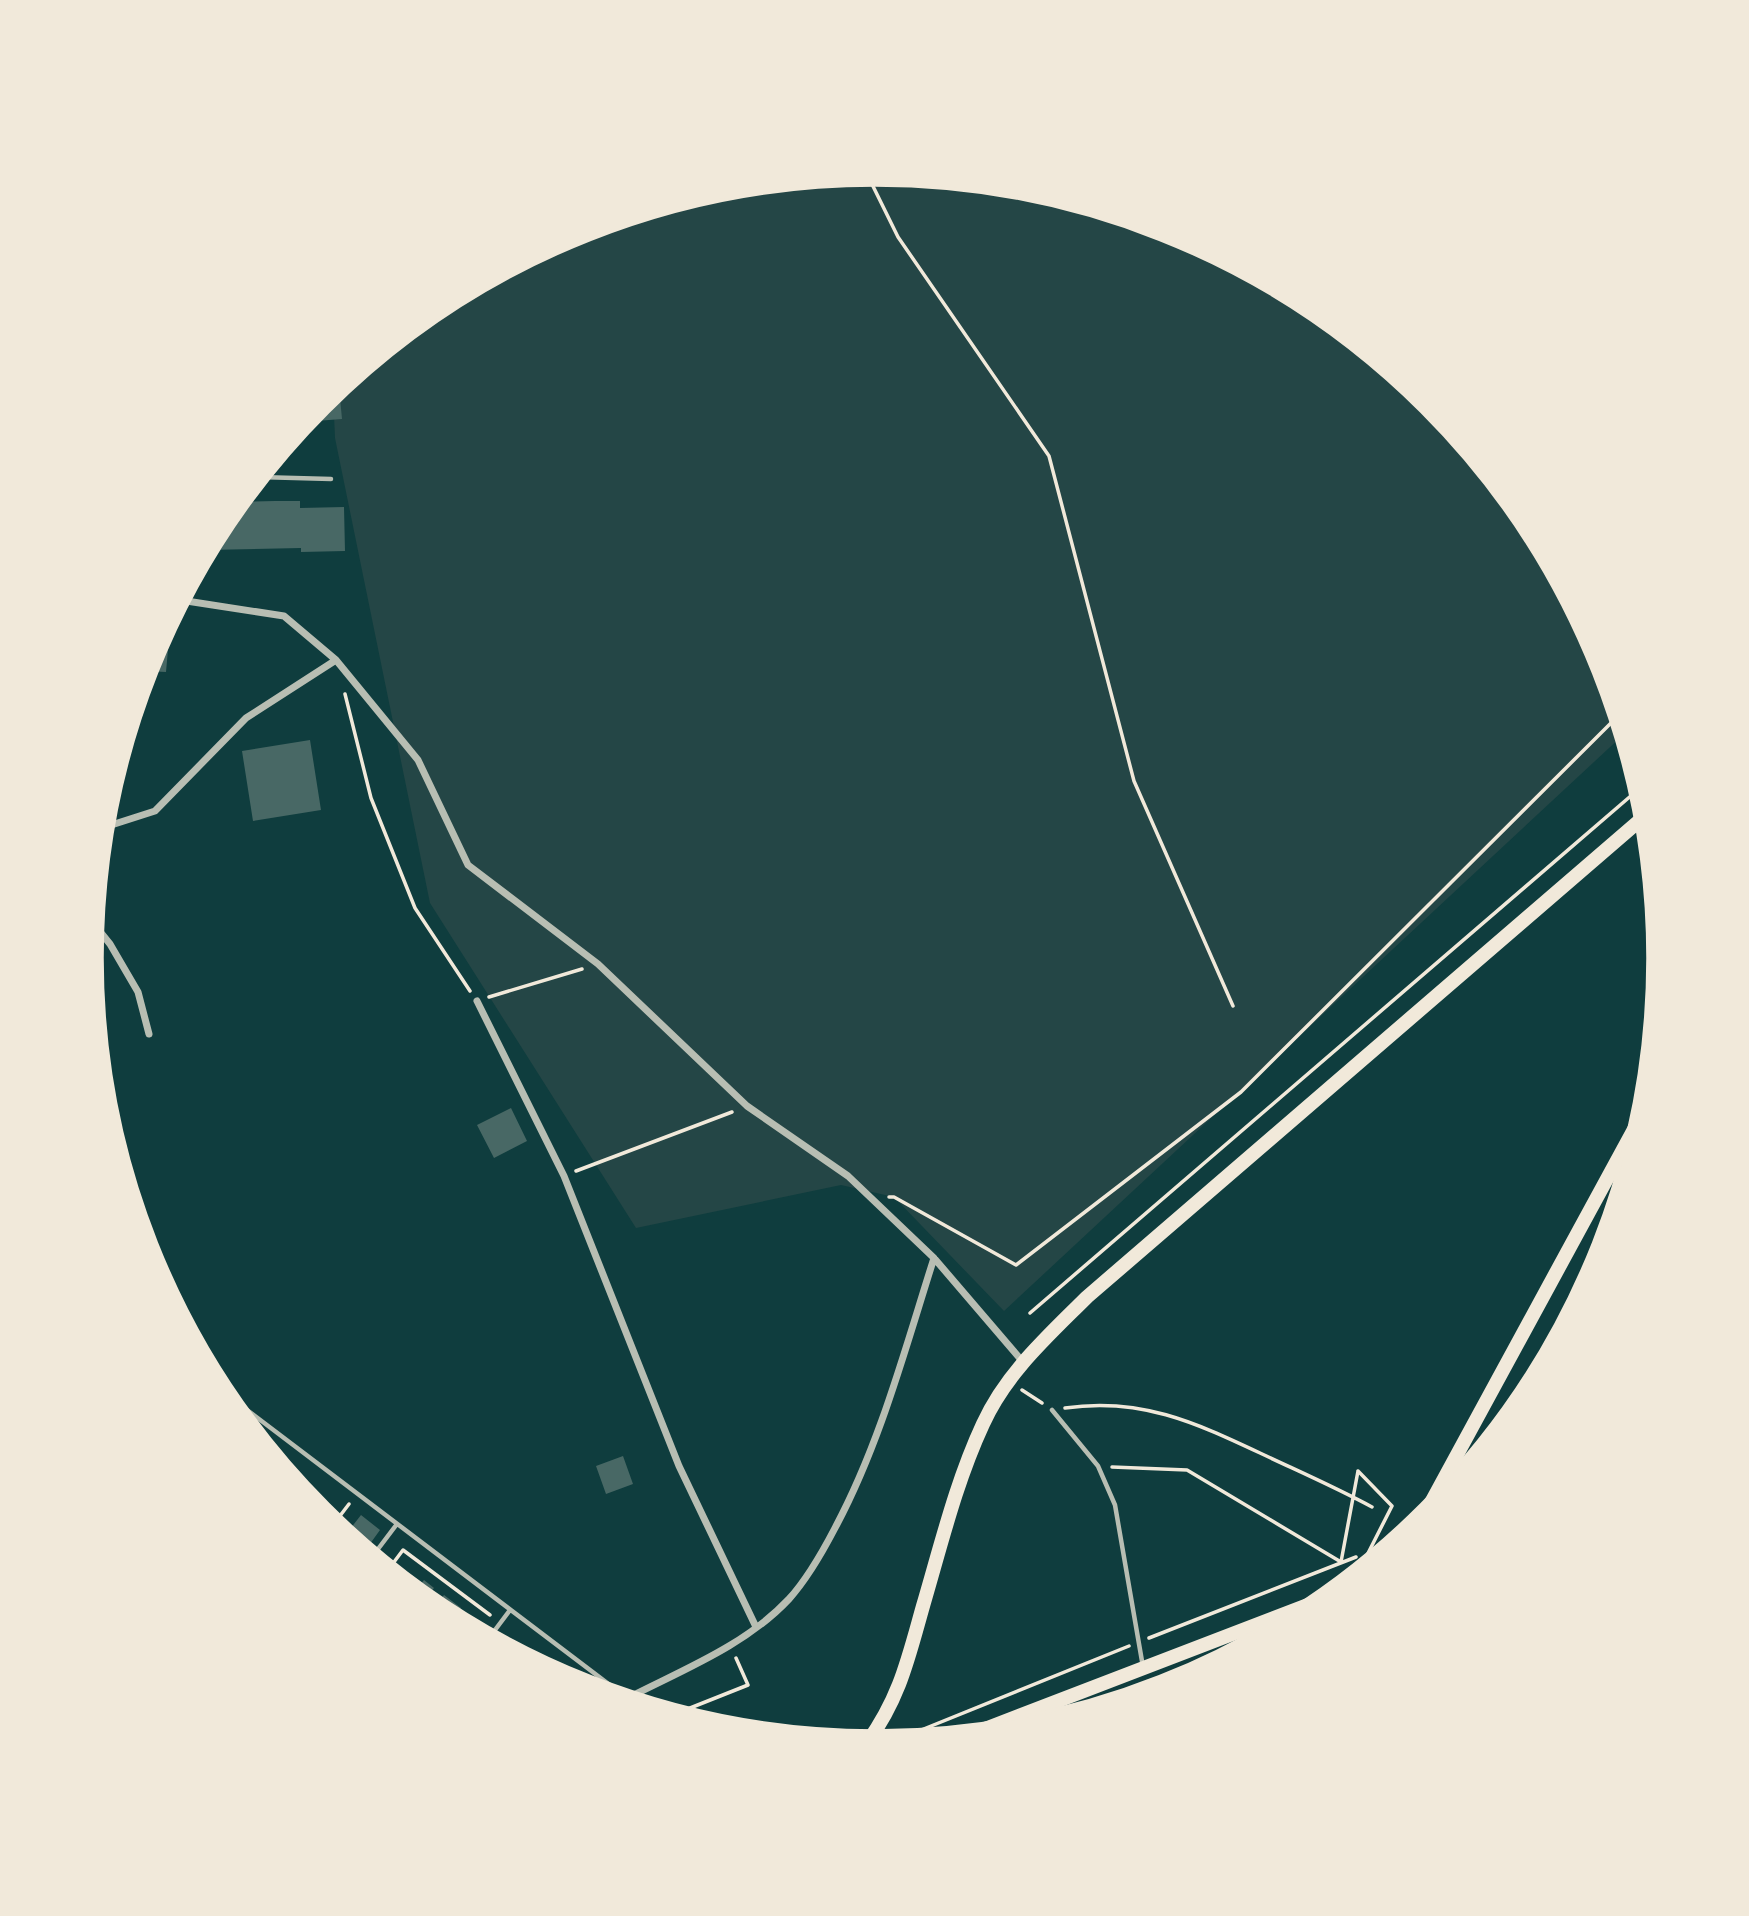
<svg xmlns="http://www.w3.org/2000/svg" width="1749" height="1916" viewBox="0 0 1749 1916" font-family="'Exo 2',sans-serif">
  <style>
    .green { fill: #244646 }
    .building { fill: #486865 }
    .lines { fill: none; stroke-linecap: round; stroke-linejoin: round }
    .path { stroke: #f1e9da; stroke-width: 3.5 }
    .service { stroke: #b8beb3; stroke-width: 4.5 }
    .minor { stroke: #b8beb3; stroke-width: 7 }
    .primary { stroke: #f1e9da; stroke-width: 14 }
    .rim { fill: none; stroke: #f1e9da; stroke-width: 3.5 }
  </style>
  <rect width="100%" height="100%" fill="#0f3d3e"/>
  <!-- green -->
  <path class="green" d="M875 173 1028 188 1175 233 1311 305 1430 403 1528 522 1600 658 1623 735 1004 1311 894 1197 841 1185 636 1228 430 903 335 438 333 392 439 305 574 232 722 188Z"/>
  <!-- building -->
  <path class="building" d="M339 387 342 419 303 422 320 402Z
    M275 501H300V508L344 507 345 551 301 552V548L206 550 222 521 237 502Z
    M166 626 170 627 166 672 145 671 149 657Z
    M310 740 321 810 253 821 242 751Z
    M511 1108 527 1141 494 1158 477 1125Z
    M623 1456 633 1484 606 1494 596 1466Z
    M293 1479 318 1499 313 1506 292 1480Z
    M361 1515 380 1530 367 1548 347 1533Z
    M404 1576 419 1586 424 1580 434 1588 429 1594 439 1601 444 1595 461 1608 456 1614 463 1619 460 1623 438 1611 401 1580Z"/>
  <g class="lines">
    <!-- path -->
    <path class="path" d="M867 174 898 237 1049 456 1134 781 1233 1006
      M345 694 371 798 415 908 470 991
      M489 997 582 969
      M576 1171 732 1112
      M889 1197H894L1016 1265 1241 1092 1618 716
      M1030 1313 1640 788
      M1022 1390 1042 1403
      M1065 1408C1140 1397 1194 1422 1260 1453 1298 1471 1335 1487 1372 1507
      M1112 1467 1187 1470 1341 1562 1358 1471
      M1358 1471 1392 1506 1359 1571
      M333 1525 349 1504
      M388 1570 403 1550 490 1615
      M1149 1638 1356 1557
      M675 1714 748 1685 736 1658
      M841 1740 852 1736
      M894 1741 1129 1646"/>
    <!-- service -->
    <path class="service" d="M258 477 331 479
      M218 1388 627 1698
      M1052 1410 1098 1466 1115 1505 1143 1667
      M372 1557 397 1524
      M489 1638 510 1610"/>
    <!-- minor -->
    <path class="minor" d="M180 600 284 616 336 660 418 760 468 865 598 964 747 1106 848 1176 934 1258 1023 1362
      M102 828 155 811 246 718 336 660
      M93 923 110 944 138 992 149 1034
      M477 1001 564 1176 679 1466 756 1627
      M626 1699C682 1670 745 1646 789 1599 808 1578 822 1553 835 1528 880 1444 905 1349 934 1258"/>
    <!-- primary -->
    <path class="primary" d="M1421 1521 1645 1109
      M972 1734 1326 1598
      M867 1743C900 1697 908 1659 923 1606 941 1545 956 1482 983 1424 1006 1373 1048 1336 1087 1297L1646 815"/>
  </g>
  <!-- crop -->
  <path d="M0 0H1749V1916H0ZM102 958a773 773 0 1 1 1546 0a773 773 0 1 1-1546 0Z" fill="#f1e9da" fill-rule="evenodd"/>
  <path class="rim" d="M102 958a773 773 0 1 1 1546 0a773 773 0 1 1-1546 0Z"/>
</svg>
